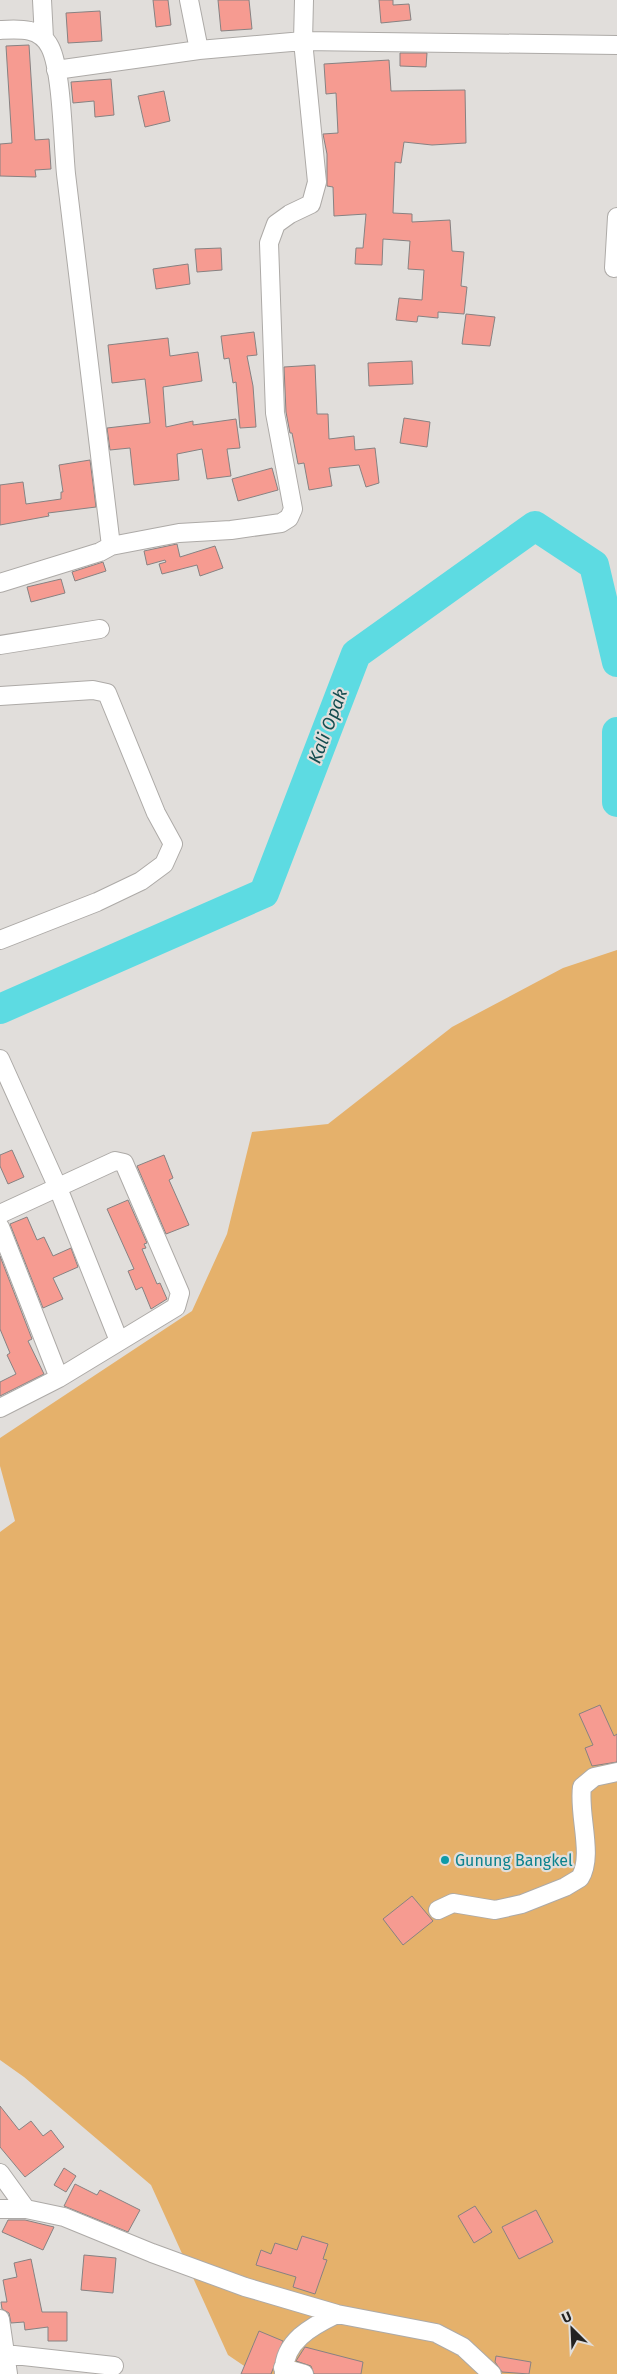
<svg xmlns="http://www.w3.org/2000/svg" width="617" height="2374" viewBox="0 0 617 2374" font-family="'Fira Sans',sans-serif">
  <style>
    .green { fill: #e5b16b }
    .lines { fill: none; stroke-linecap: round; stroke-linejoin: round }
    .river { stroke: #5ddbe2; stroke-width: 30 }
    .building { fill: #f69b91; stroke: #878282 }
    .street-casing { stroke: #adaaa7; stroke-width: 20 }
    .street { stroke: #fff; stroke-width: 18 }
    .culture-dot { fill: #0f9aa8; stroke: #e1dedb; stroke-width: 2 }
    .labels { text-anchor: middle; stroke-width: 4.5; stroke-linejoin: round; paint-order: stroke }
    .culture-label { font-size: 16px; fill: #0d838f; stroke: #e1dedb; text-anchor: start }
    .water-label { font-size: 18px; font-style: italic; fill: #144c4f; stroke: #e1dedb }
  </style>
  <rect width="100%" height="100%" fill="#e1dedb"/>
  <!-- green -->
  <path class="green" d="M617 950V2374H256L228 2355 151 2185 24 2077 0 2060V1532L15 1521 0 1466V1438L192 1311 227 1234 252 1132 328 1124 452 1027 563 968Z"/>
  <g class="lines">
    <!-- river -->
    <path class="river" d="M617 732V802
      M0 1009 264 893 356 654 535 526 594 565 617 662"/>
  </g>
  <!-- building -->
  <path class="building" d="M153 0H168L171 25 156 27Z
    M218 0H249L252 29 221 31Z
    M379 0H393V5L409 4 411 20 381 23Z
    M100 11 102 41 68 43 66 13Z
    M29 45 35 140 49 139 51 169 35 170 36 177 0 176V144L12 143 6 46Z
    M400 53H427L426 67 400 66Z
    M389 60 391 91 465 90 466 143 432 145 404 142 401 163 395 162 393 213 412 214V222L450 220 452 251 464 252 461 286 467 287 464 314 438 312V318L418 316 417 322 396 320 399 298 422 300 424 270 408 269 410 241 383 239 382 265 355 264 356 248H363L366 214 334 216 333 187 327 186V154L323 134 338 133 336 93 326 94 324 64Z
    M111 79 114 115 95 117 94 101 73 103 71 82Z
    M164 91 170 121 145 127 138 96Z
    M221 248 222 270 197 272 195 249Z
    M188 264 190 284 156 289 153 269Z
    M466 314 495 317 490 346 462 344Z
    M254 332 257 355 247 356 253 386 256 427 240 428 236 382 233 383 229 358 224 359 221 336Z
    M168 338 170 356 198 352 202 381 163 387 166 427 193 421V425L236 419 240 448 227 449 231 476 207 479 202 449 177 454 179 480 134 485 130 448 110 450 107 428 150 423 145 379 112 383 108 345Z
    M412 361 413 384 369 386 368 363Z
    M315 365 317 414H328L329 439 354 436 355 450 375 448 379 483 366 487 359 465 329 468 332 486 309 490 304 463 298 464 292 433H290L286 412 284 367Z
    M404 418 430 422 427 447 400 443Z
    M90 460 96 507 48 513 49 516 0 525V485L23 482 26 504 61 499V492H63L59 465Z
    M272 468 278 490 238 501 232 479Z
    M177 544 180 557 215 546 223 568 200 576 197 565 162 574 159 564 166 562 165 560 147 565 144 551Z
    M103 562 106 571 75 581 72 572Z
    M61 579 65 593 31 602 27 587Z
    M12 1150 24 1177 8 1184 0 1166V1155Z
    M164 1155 173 1178 169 1180 189 1225 166 1234 137 1166Z
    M128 1200 147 1243 144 1244 146 1248 142 1249 157 1284 160 1283 167 1299 151 1309 142 1287 136 1290 128 1271 134 1269 107 1209Z
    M27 1217 37 1240 44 1237 53 1256 71 1248 78 1267 53 1278 63 1299 43 1308 10 1224Z
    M0 1256 32 1339 28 1341 44 1374 0 1396V1382L16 1374 7 1355 10 1353 0 1329Z
    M600 1705 614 1736 617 1734V1762L592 1766 585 1748 593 1745 579 1714Z
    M412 1896 433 1921 403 1945 383 1919Z
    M0 2106 19 2130 31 2121 43 2136 51 2130 64 2147 25 2177 0 2147Z
    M64 2168 76 2176 66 2192 54 2185Z
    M75 2184 97 2195 100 2190 140 2210 128 2232 64 2206Z
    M475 2206 492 2232 474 2243 458 2216Z
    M536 2210 553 2242 519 2259 502 2227Z
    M8 2220H25L54 2227 43 2250 2 2232Z
    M302 2236 328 2244 323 2259 327 2260 315 2294 293 2287 296 2277 256 2265 261 2250 271 2254 275 2243 297 2250Z
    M84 2255 116 2258 113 2293 81 2290Z
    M31 2259 42 2312H67V2341H48V2327L25 2330 24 2322 11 2323 9 2313 2 2309 1 2302H7L3 2280 17 2277 14 2263Z
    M259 2331 283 2341 273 2369 271 2374H241Z
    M305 2347 363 2362 361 2374H314L311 2366 296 2361Z
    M496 2356 531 2362 529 2374 502 2372 495 2362Z"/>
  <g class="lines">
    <defs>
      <path id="street" d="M42 0 44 38
        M189 0 199 50 303 41 617 45
        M0 30C19 29 40 27 50 47 62 70 63 144 66 174 81 298 96 422 111 546
        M56 70 199 50
        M614 268 617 217
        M0 583 100 552 111 546 179 533 231 530 281 523 289 518 293 509 275 413 269 243 276 224 290 214 311 204 317 182 303 41 304 0
        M0 645 100 629
        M0 696 93 690 107 693 156 813 173 844 164 864 141 881 97 902 0 940
        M0 1059 58 1188 119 1341
        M0 1214 115 1161 124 1163 180 1293 176 1307 59 1378 0 1408
        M0 1227 59 1378
        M438 1910 453 1903 495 1910 522 1904 565 1887 580 1878C594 1856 578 1814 582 1787L594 1777 617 1772
        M0 2173 26 2209
        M0 2209H26L64 2217 152 2253 245 2287 337 2314 436 2333 463 2347 492 2374
        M0 2319 8 2374
        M5 2354 114 2366
        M283 2368 304 2374
        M284 2374C282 2342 312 2326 337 2314"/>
    </defs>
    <!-- street casing -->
    <use href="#street" class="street-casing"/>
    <!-- street -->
    <use href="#street" class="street"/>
  </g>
  <!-- markers -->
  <circle class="culture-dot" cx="445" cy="1860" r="5"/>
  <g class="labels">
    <!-- culture labels -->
    <g class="culture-label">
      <text x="455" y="1866">Gunung Bangkel</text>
    </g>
    <!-- water labels -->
    <g class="water-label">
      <text transform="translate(328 726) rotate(-69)" y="6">Kali Opak</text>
    </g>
  </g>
  <!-- north arrow -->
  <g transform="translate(572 2329) rotate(336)" stroke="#e1dedb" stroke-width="4" paint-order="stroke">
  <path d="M0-4L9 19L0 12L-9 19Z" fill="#232221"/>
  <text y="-8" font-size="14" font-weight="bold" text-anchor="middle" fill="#232221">U</text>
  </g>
</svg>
